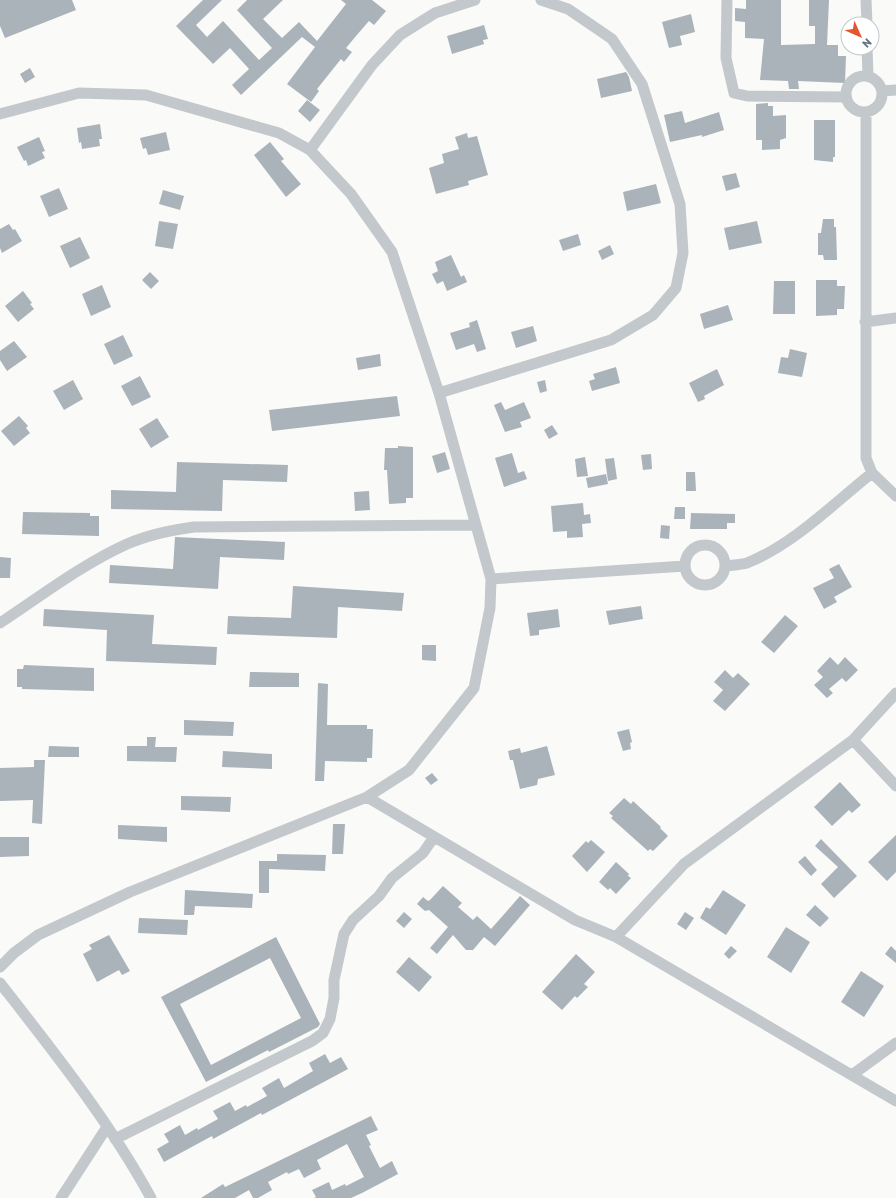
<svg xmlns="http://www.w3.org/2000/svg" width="896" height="1198" viewBox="0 0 896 1198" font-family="Rubik,sans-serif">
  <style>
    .building { fill: #aab3b9; fill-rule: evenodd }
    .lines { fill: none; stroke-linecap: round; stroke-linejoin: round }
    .minor { stroke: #c3c8cc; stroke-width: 11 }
  </style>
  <rect width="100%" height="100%" fill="#fafaf8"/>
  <!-- building -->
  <path class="building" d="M0 0H72L76 10 5 38 0 26Z
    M203 0H222L196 25 207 37 223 21 259 60 272 48 237 10 247 0H283L263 19 282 38 299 22 317 41 346 4 341 0H372L386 11 374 25 369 21 356 36 346 48 352 52 344 62 341 59 317 89 319 91 311 102 287 84 315 47 302 37 241 95 232 85 249 69 230 48 213 64 176 26Z
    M746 0H781V45L815 44V26H809V0H829L827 45H838V56H846L845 83 798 81 799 89H789L788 81 760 80 764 39 745 38V22L735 21V8L746 9Z
    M691 14 695 32 680 36 682 45 669 48 662 22Z
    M484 25 488 39 483 40 484 44 452 54 447 36Z
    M30 68 35 77 25 83 20 74Z
    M626 72 629 77 632 91 601 98 597 79Z
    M307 100 320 110 310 122 298 111Z
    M768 103V106H773V116L786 115V138L780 140V149L762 150V140H756V104Z
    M682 111 685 123 719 112 724 130 702 137V135L670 142 664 115Z
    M814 120H835V157H833V162L814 160Z
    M100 124 102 139H99L100 146 82 149 81 142 79 143 77 128Z
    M166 132 170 150 148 155 146 148 143 149 140 138Z
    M467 133 468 138 477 136 488 175 468 181 469 185 436 194 429 168 444 163 442 154 459 149 455 137Z
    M39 137 45 151 42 152 45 158 28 166 26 160 24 161 17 147Z
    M270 142 284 159 281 161 301 184 286 197 254 155Z
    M736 173 740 187 726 191 722 176Z
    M656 184 661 203 627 211 623 192Z
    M59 188 68 209 49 217 40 196Z
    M163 190 184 196 180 210 159 204Z
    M823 219H834V227H836L837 260H824L823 255H818V233H821Z
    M159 221 178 224 173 249 155 246Z
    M757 221 762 243 729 250 724 228Z
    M9 224 13 230 15 229 22 241 2 253 0 248V229Z
    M578 234 581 245 563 251 559 240Z
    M80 237 90 258 70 268 60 246Z
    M610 245 614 254 602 260 598 251Z
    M451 255 461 277 464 275 467 282 447 291 443 281 437 284 432 274 438 271 435 262Z
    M150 272 159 281 151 289 142 280Z
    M816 280H837V286H845L844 309H837V315L816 316Z
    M774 281H795V314H773Z
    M102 285 111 307 91 316 82 294Z
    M23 291 32 303 30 304 34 309 18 322 5 306Z
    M728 305 733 320 704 329 700 314Z
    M477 320 486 349 477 352 474 344 456 350 450 333 470 327 469 323Z
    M533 326 537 341 516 348 511 332Z
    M123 335 133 356 114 365 104 344Z
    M14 341 27 357 7 371 0 360V351Z
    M790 349 807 353 802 377 778 373 781 357 788 358Z
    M380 354 381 366 358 370 356 358Z
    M616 367 620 383 592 391 589 381 595 379 593 374Z
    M717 369 724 385 704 396 705 399 698 402 689 383Z
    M140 376 151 397 132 406 121 386Z
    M73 380 83 399 64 410 53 391Z
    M545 380 547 391 540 393 537 382Z
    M397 396 400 416 272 431 269 410Z
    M501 402 505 410 524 402 531 418 520 422 522 427 505 432 494 405Z
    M19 416 28 426 26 428 30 433 14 446 1 431Z
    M157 418 169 437 151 448 139 429Z
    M552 425 558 434 549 439 544 430Z
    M398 446 413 447V498H406V503L389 504 387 470H384L385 448H398Z
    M445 452 450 469 437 473 432 456Z
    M512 453 518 473 524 471 527 479 504 487 495 458Z
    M651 454 652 469 643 470 641 455Z
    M585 457 588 476 577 477 575 459Z
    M614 458 617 479 608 481 605 459Z
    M177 462 288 465 287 482 223 480 222 511 111 509V490L176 492Z
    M686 472H695L696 491H686Z
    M606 474 608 484 588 488 586 478Z
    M369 491 370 510 355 511 354 492Z
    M583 503 584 515 590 514 591 523 582 524 583 537 567 538V531L553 532 551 506Z
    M675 507H685V519H674Z
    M23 512 90 513V516H99V536L22 534Z
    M691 513 735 514V523H727V529H690Z
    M661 525 670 526 669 539 660 538Z
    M175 537 285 542 284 560 220 557 218 589 109 583 110 565 173 569Z
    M0 557 11 558 10 578H0Z
    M839 564 852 587 834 597 837 602 824 609 813 588 834 578 829 569Z
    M293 586 404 593 402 611 338 607 337 638 227 634 228 616 291 618Z
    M641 606 643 619 609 625 606 611Z
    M44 609 154 615 152 644 217 647 216 665 106 661 107 630 43 626Z
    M558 609 560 627 539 630V635L530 636 527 613Z
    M785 615 798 626 774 653 761 642Z
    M422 645H436V661L422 660Z
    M830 657 838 665 845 657 858 670 846 682 842 678 829 689 833 693 827 698 814 685 823 677 817 671Z
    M24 665 94 668V691L22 689V687H17V669H23Z
    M725 670 733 678 738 673 750 684 725 711 713 701 723 690 714 682Z
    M250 672 299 673V687H249Z
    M318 683 328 684 327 725H367V729H373L372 758H367V762L325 761 324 781H315Z
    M184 720 234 722 233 736 184 735Z
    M629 729 632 742 630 743 631 749 623 751 617 732Z
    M147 737H156L155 747H177L176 762 127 761V746H147Z
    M49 746 79 747V757H48Z
    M547 746 555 775 538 779 537 785 520 789 513 760H510L508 751 520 748 521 753Z
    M223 751 272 754V769L222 767Z
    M34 760H45L42 824 32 823 33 800 0 801V768L34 767Z
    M432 773 438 780 431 785 425 778Z
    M840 782 861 805 852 813 849 810 832 826 814 807Z
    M181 796 231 797 230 812 181 810Z
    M624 798 631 804 633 801 661 827 660 828 668 836 653 851 650 849 648 851 611 818 613 816 609 813Z
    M333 824H345L343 854H332Z
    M118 825 167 827V842L118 839Z
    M896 835V872L887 881 868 862Z
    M0 837H29V856L0 857Z
    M821 839 857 876 834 898 821 884 838 867 815 846Z
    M591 840 605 852 587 872 572 856 586 841 588 843Z
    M277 854 326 855 325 871 269 869V893H259V861H277Z
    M805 856 817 870 811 876 798 862Z
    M616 862 629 874 628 876 631 878 616 894 610 888 608 890 599 882Z
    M443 886 462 903 458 907 473 920 477 916 491 929 520 896 530 905 495 946 484 937 473 950H466L453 935 437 954 430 948 448 927 429 910 425 911 417 904 423 897 428 901 430 900Z
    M185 890 253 894 252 908 195 906 194 915H184Z
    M723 890 746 905 726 935 700 918 706 907 710 909Z
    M815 905 829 918 820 927 806 915Z
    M404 912 412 919 404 928 396 921Z
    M685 912 694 918 686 930 677 924Z
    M139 918 188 920 187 935 138 933Z
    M786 927 810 942 791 973 767 957Z
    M109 935 130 971 122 975 119 970 97 982 83 954 92 949 89 945Z
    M276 937 320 1024 318 1027 269 1052 268 1050 206 1082 161 997ZM270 958 301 1018 211 1065 180 1004Z
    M731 946 737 951 729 959 724 954Z
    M891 946 896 951V963L885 954Z
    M576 954 595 972 584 984 588 987 577 998 575 996 562 1010 542 992Z
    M409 957 432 977 419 992 396 972Z
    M861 971 884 986 864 1017 841 1002Z
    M325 1054 330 1063 341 1057 348 1069 262 1115 261 1113 213 1139 212 1136 164 1162 157 1149 169 1142 164 1134 180 1125 185 1135 197 1128 198 1130 218 1119 213 1111 230 1102 235 1111 246 1105 247 1107 267 1096 262 1088 279 1078 284 1088 313 1071 309 1063Z
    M371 1116 378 1130 366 1135 371 1145 369 1146 380 1168 392 1161 398 1174 362 1193 351 1198H314L316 1197 312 1190 329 1182 332 1190 345 1184 346 1186 364 1177 347 1144 317 1160 321 1169 304 1178 299 1169 288 1174 287 1172 268 1182 272 1190 258 1198H253L249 1190 235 1198H201L223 1184 225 1187Z"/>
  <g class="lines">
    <!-- minor -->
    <path class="minor" d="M727 0 726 58 734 93 747 96 845 97
      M866 0 867 24
      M867 48 868 76
      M846 94a18 18 0 1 1 36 0a18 18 0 1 1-36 0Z
      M882 91 896 90
      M866 112V458L872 473 896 496
      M0 114 79 93 146 95 279 133 310 150 351 194 392 252 439 393 491 579 490 608 474 688 409 770 367 797 130 892 38 935 14 953 0 967
      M310 150 372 65 400 35 435 13 475 0
      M865 322 896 318
      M439 393 611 340 653 315 676 288 683 253 680 204 642 84 612 39 568 9 541 0
      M685 565a20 20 0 1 1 40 0a20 20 0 1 1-40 0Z
      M725 566C732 565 740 565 747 563 794 544 833 504 872 473
      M491 579 685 566
      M0 623C41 596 81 565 127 544 148 535 172 530 194 527L475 525
      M853 740 896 786
      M367 797 575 920 616 937 896 1101
      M616 937 684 864 853 740 896 693
      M0 983C54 1052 109 1121 151 1198
      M852 1075 896 1043
      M115 1139 312 1041 323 1033 330 1019 334 998V980L344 934 353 920 379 896 392 878 423 853 434 837
      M61 1198 107 1127"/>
  </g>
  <!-- north arrow -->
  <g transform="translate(860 36) rotate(135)"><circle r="19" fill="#ffffff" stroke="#c1c8cd"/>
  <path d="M0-3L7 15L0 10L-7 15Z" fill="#e4572e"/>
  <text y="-6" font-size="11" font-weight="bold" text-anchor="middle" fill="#657683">N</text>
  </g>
</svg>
